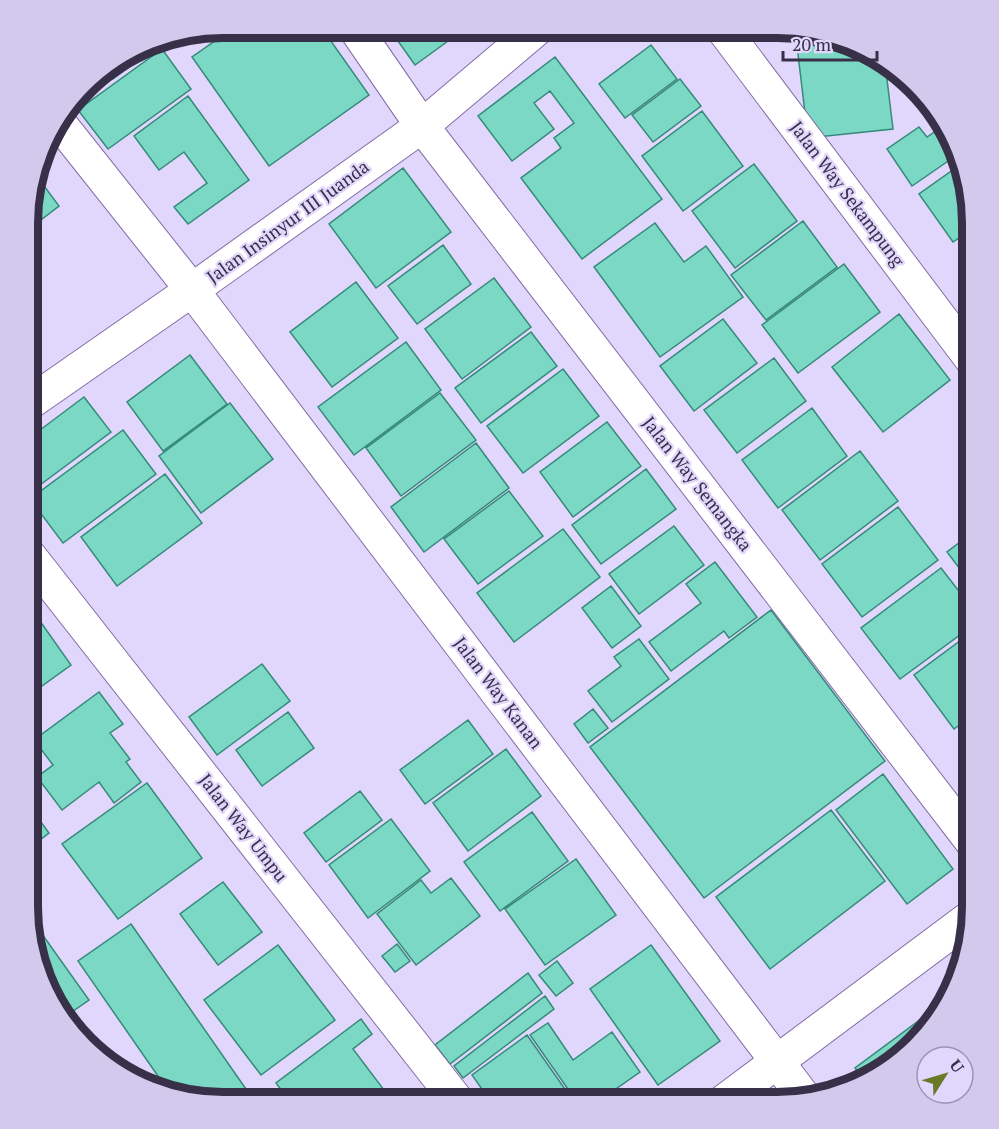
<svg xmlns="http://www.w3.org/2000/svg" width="999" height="1129" viewBox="0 0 999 1129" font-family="'PT Serif',serif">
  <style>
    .building { fill: #7bd8c4; stroke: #358a7a; stroke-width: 1.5 }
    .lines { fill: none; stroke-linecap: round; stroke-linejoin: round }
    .minor-casing { stroke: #806ea6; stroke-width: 35 }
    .major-casing { stroke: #806ea6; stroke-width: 35 }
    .minor { stroke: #fff; stroke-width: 33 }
    .major { stroke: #fff; stroke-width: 33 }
    .labels { text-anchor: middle; stroke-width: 4.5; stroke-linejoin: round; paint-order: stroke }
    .street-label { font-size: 18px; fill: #383049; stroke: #e1d6fb }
    .rim { fill: none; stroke: #383049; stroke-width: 8 }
  </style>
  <rect width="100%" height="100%" fill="#e1d6fb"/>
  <!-- building -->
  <path class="building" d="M235 27H321L369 95 269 166 192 57Z
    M388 27 466 28 415 65Z
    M795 29H802L875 53 885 63 893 129 808 138Z
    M651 45 677 79 625 118 599 84Z
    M139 49 144 56 113 79 106 68Z
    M162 49 191 89 108 149 78 110Z
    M555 57 662 199 582 259 521 178 561 148 554 138 574 123 550 91 534 103 554 129 512 161 478 116Z
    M680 79 701 106 653 142 632 115Z
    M188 96 249 180 188 224 174 207 207 183 184 152 159 170 134 136Z
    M702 111 743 166 683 211 642 156Z
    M943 126 954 157 912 186 887 149 919 127 927 137Z
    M754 164 797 221 735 268 692 211Z
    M957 167 972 210V229L953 242 919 194Z
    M403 168 451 232 376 288 329 224Z
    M36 175 59 206 29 229V196Z
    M803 221 837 267 766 320 731 275Z
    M655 223 684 262 706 246 743 297 660 357 594 267Z
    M972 234V262L959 243Z
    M443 245 471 284 417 324 388 286Z
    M844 264 880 312 798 373 762 325Z
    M494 278 531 327 462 379 425 329Z
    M356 282 398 338 332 387 290 332Z
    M899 314 950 380 883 432 832 367Z
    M723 319 757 363 694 411 660 366Z
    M531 332 557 366 481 423 455 388Z
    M406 342 441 390 354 455 318 407Z
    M190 355 227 404 163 451 127 402Z
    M774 358 806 401 737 453 704 410Z
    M563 369 599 416 523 473 487 426Z
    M440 393 476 440 401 496 366 448Z
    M84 397 111 432 40 485 28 470V439Z
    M230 403 273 459 201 513 159 456Z
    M812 408 847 456 778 508 742 460Z
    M607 422 641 466 573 517 540 472Z
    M123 430 156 474 63 543 30 499Z
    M476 443 509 488 424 552 391 507Z
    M860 451 898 501 820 560 782 510Z
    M646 469 676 509 601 564 572 525Z
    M165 474 202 523 117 586 81 537Z
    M509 491 543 536 478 584 444 539Z
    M898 507 938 560 862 617 822 564Z
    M674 526 704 565 639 614 609 574Z
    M563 529 600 577 514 642 477 593Z
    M972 533V585L947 552Z
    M715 562 757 617 729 638 724 631 671 671 649 642 701 603 686 584Z
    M941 568 972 608V626L900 679 861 628Z
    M611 586 641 626 612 648 582 608Z
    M28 604 71 665 28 696Z
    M771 610 885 761 704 898 590 747Z
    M972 632V716L954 729 914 675Z
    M639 639 669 679 612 722 588 691 621 666 614 657Z
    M262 664 290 701 217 755 189 717Z
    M99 692 123 724 110 733 130 759 126 762 141 782 114 803 99 782 62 810 37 777 53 765 34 740Z
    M593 709 608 728 588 743 574 724Z
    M288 712 314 748 262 786 236 750Z
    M468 720 493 754 425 804 400 770Z
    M972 722V745L960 730Z
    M506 749 541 796 468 851 433 803Z
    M883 774 953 869 907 904 836 810Z
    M147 783 202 858 118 919 62 844Z
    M360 791 382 820 326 862 304 833Z
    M28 804 49 833 28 849Z
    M831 810 885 881 770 969 716 897Z
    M532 812 568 861 500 911 464 862Z
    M391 819 430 871 368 918 329 865Z
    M576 859 616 915 545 965 505 909Z
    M451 878 480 916 416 965 377 914 421 880 431 893Z
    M223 882 262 932 218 965 180 914Z
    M27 913 89 1000 63 1018 60 1015 27 919Z
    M131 924 255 1102H209L167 1089 78 961Z
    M397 944 410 961 395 972 382 956Z
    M278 945 335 1020 261 1075 204 1000Z
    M651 945 720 1041 658 1085 590 989Z
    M557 961 573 983 556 996 539 975Z
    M528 973 542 993 450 1064 435 1045Z
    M545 996 554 1009 463 1078 454 1066Z
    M940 1005 943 1008 885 1069 862 1077 855 1068Z
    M361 1019 372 1034 353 1049 393 1102H290L276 1083Z
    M548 1023 573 1060 612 1032 640 1072 597 1102H577L530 1035Z
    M527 1035 574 1102H491L472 1075Z"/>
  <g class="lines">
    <defs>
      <path id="minor" d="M354 27 422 126 972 842
        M722 28 972 360
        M57 120 192 290 804 1097
        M28 554 458 1102"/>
      <path id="major" d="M28 404 192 290 422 126 538 28
        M723 1102 972 916"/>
    </defs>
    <!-- minor casing -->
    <use href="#minor" class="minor-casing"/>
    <!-- major casing -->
    <use href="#major" class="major-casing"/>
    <!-- minor -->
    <use href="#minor" class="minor"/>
    <!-- major -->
    <use href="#major" class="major"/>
  </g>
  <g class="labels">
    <!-- street labels -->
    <g class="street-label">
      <text transform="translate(847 194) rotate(53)" y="6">Jalan Way Sekampung</text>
      <text transform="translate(288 222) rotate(-36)" y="6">Jalan Insinyur III Juanda</text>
      <text transform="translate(697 484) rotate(52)" y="6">Jalan Way Semangka</text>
      <text transform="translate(498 693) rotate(53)" y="6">Jalan Way Kanan</text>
      <text transform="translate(243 828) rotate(52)" y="6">Jalan Way Umpu</text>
    </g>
  </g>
  <!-- crop -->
  <path d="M0 0H999V1129H0ZM223 38H777A185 185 0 0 1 962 223V907A185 185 0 0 1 777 1092H223A185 185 0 0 1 38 907V223A185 185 0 0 1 223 38Z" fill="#d3c9ed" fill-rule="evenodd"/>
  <path class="rim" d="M223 38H777A185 185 0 0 1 962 223V907A185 185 0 0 1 777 1092H223A185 185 0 0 1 38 907V223A185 185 0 0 1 223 38Z"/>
  <!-- north arrow -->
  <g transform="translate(945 1075) rotate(53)"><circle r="28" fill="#e1d6fb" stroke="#9d94b4" stroke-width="1.5"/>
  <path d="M0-4.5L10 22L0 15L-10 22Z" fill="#6a7926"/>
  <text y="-9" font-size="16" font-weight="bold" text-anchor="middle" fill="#383049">U</text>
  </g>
  <!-- scale -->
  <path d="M783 51v9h94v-9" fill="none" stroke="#383049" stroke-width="3"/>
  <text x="792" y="51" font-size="18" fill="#383049" stroke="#e1d6fb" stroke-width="4.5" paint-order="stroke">20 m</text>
</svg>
